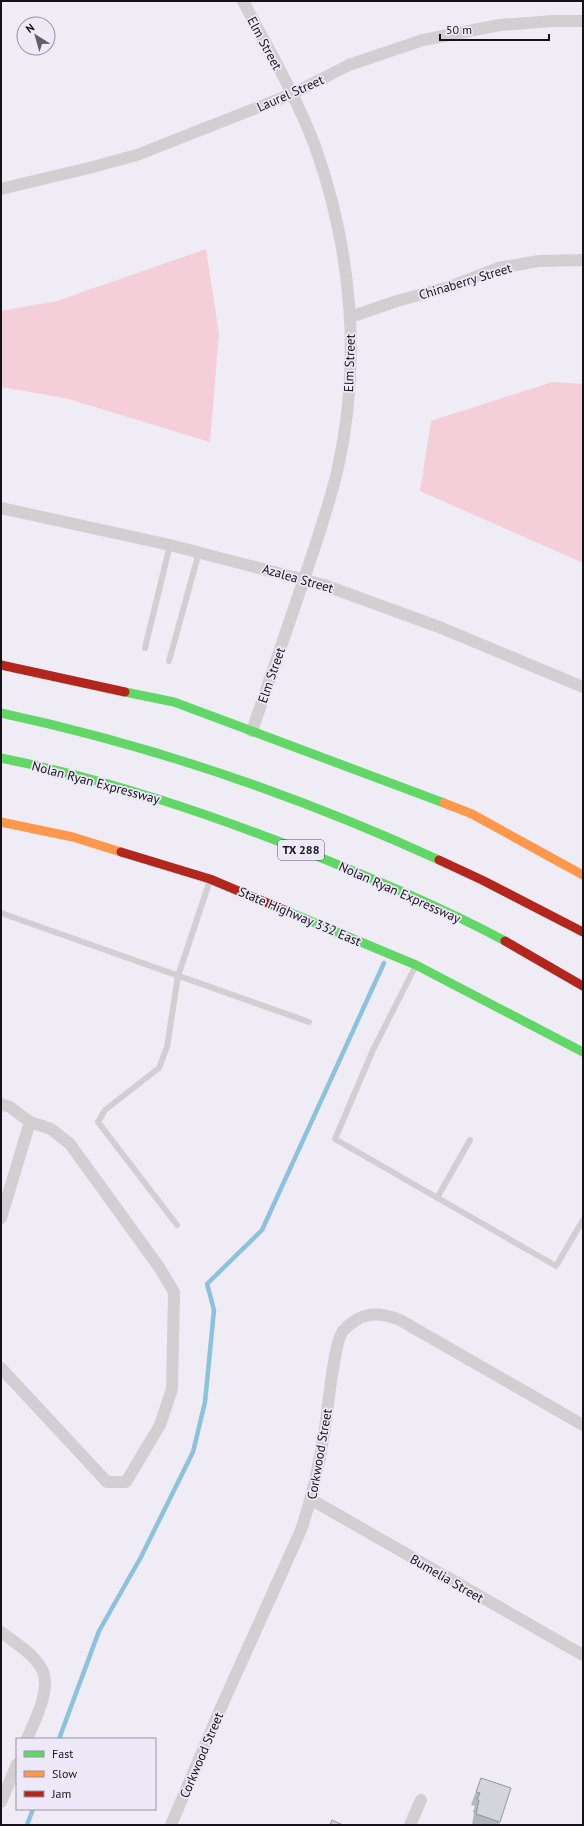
<svg xmlns="http://www.w3.org/2000/svg" width="584" height="1826" viewBox="0 0 584 1826" font-family="'PT Sans',sans-serif">
  <style>
    .green { fill: #f4ced9 }
    .lines { fill: none; stroke-linecap: round; stroke-linejoin: round }
    .stream { stroke: #8ec1db; stroke-width: 4.5 }
    .lane { stroke: #d1cfd2; stroke-width: 6 }
    .street { stroke: #d1cfd2; stroke-width: 12 }
    .fast { stroke: #63d668; stroke-width: 9 }
    .slow { stroke: #ff974d; stroke-width: 9 }
    .jam { stroke: #b3261e; stroke-width: 9 }
    .wall { fill: #b6b7bd }
    .building { fill: #d4d5dc; stroke: #94959a }
    .labels { text-anchor: middle; stroke-width: 3.5; stroke-linejoin: round; paint-order: stroke }
    .shield { fill: #ede9f9; stroke: #56535c; stroke-width: 1 }
    .shield-label { font-size: 12px; font-weight: bold; fill: #151319 }
    .street-label { font-size: 13px; fill: #151319; stroke: #ede9f9 }
  </style>
  <rect width="100%" height="100%" fill="#efecf6"/>
  <!-- green -->
  <path class="green" d="M206 249 219 334 210 442 65 398 1 387V311L57 301Z
    M552 382 583 384V563L420 491 431 421Z"/>
  <g class="lines">
    <!-- stream -->
    <path class="stream" d="M59 1739 99 1631 141 1557 193 1452 205 1402 214 1310 207 1284 262 1230 384 963
      M27 1825 33 1809"/>
    <!-- lane -->
    <path class="lane" d="M145 648 170 545
      M169 661 199 552
      M1 913 309 1022
      M415 967 373 1050 335 1139 556 1266 583 1220
      M437 1198 470 1140
      M177 1225 98 1122 105 1110 159 1068 167 1047 178 976 210 880"/>
    <!-- street -->
    <path class="street" d="M243 1C268 48 296 96 315 146 352 250 362 364 337 472 328 509 315 546 303 582 286 632 269 682 252 731
      M1 189 89 168 137 155 292 94 349 65 423 40 500 25 553 21H583
      M350 317 397 301 449 287 498 268 539 261 583 260
      M1 508 170 545 324 585 439 627 583 687
      M1 1104 10 1107 30 1122 51 1129 70 1144 159 1267 174 1292 172 1389 160 1425 126 1482H107L1 1368
      M1 1218 30 1122
      M312 1500 583 1655
      M1 1632C14 1642 31 1652 40 1666 54 1685 35 1720 27 1739
      M1 1802 17 1764
      M171 1825 219 1712 301 1530C312 1498 319 1466 324 1433 328 1414 333 1343 343 1331 360 1312 377 1311 400 1320L583 1425
      M410 1825 421 1800"/>
    <!-- fast -->
    <path class="fast" d="M125 692 174 702 444 803
      M1 713C155 746 297 795 439 860
      M1 758C107 779 209 814 309 853 376 880 442 907 505 941
      M284 910 416 965 583 1052"/>
    <!-- slow -->
    <path class="slow" d="M444 803 472 814 583 875
      M1 822 73 837 121 852"/>
    <!-- jam -->
    <path class="jam" d="M1 665 125 692
      M121 852 210 879 284 910
      M439 860 482 880 583 932
      M505 941 583 986"/>
  </g>
  <!-- wall -->
  <path class="wall" d="M481 1778 500 1822 499 1825H472L474 1813 473 1812 475 1806 471 1805Z"/>
  <!-- building -->
  <path class="building" d="M481 1778 511 1788 500 1822 476 1814 479 1800 477 1799 480 1793 476 1792Z
    M332 1820 343 1825H330Z"/>
  <g class="labels">
    <!-- shield labels -->
    <rect class="shield" x="278" y="840" width="46" height="20" rx="3"/>
    <g class="shield-label">
      <text x="301" y="854">TX 288</text>
    </g>
    <!-- street labels -->
    <g class="street-label">
      <text transform="translate(265 43) rotate(62)" y="5">Elm Street</text>
      <text transform="translate(290 93) rotate(-24)" y="5">Laurel Street</text>
      <text transform="translate(465 281) rotate(-17)" y="5">Chinaberry Street</text>
      <text transform="translate(349 363) rotate(-88)" y="5">Elm Street</text>
      <text transform="translate(298 578) rotate(16)" y="5">Azalea Street</text>
      <text transform="translate(271 675) rotate(-71)" y="5">Elm Street</text>
      <text transform="translate(96 782) rotate(15)" y="5">Nolan Ryan Expressway</text>
      <text transform="translate(400 892) rotate(24)" y="5">Nolan Ryan Expressway</text>
      <text transform="translate(300 916) rotate(23)" y="5">State Highway 332 East</text>
      <text transform="translate(319 1454) rotate(-80)" y="5">Corkwood Street</text>
      <text transform="translate(447 1578) rotate(30)" y="5">Bumelia Street</text>
      <text transform="translate(201 1755) rotate(-67)" y="5">Corkwood Street</text>
    </g>
  </g>
  <!-- border -->
  <rect width="584" height="1826" fill="none" stroke="#151319" stroke-width="4"/>
  <!-- legend -->
  <rect x="16" y="1738" width="140" height="72" fill="#ede9f9" stroke="#97939f"/>
  <rect x="24" y="1751" width="20" height="6" fill="#63d668" stroke="#97939f"/>
  <text x="52" y="1758" font-size="12" fill="#151319">Fast</text>
  <rect x="24" y="1771" width="20" height="6" fill="#ff974d" stroke="#97939f"/>
  <text x="52" y="1778" font-size="12" fill="#151319">Slow</text>
  <rect x="24" y="1791" width="20" height="6" fill="#b3261e" stroke="#97939f"/>
  <text x="52" y="1798" font-size="12" fill="#151319">Jam</text>
  <!-- north arrow -->
  <g transform="translate(36 36) rotate(323)"><circle r="19" fill="#ede9f9" stroke="#97939f"/>
  <path d="M0-3L7 15L0 10L-7 15Z" fill="#615f66"/>
  <text y="-6" font-size="11" font-weight="bold" text-anchor="middle" fill="#151319">N</text>
  </g>
  <!-- scale -->
  <path d="M440 34v6h109v-6" fill="none" stroke="#151319" stroke-width="2"/>
  <text x="446" y="34" font-size="12" fill="#151319" stroke="#ede9f9" stroke-width="3" paint-order="stroke">50 m</text>
</svg>
